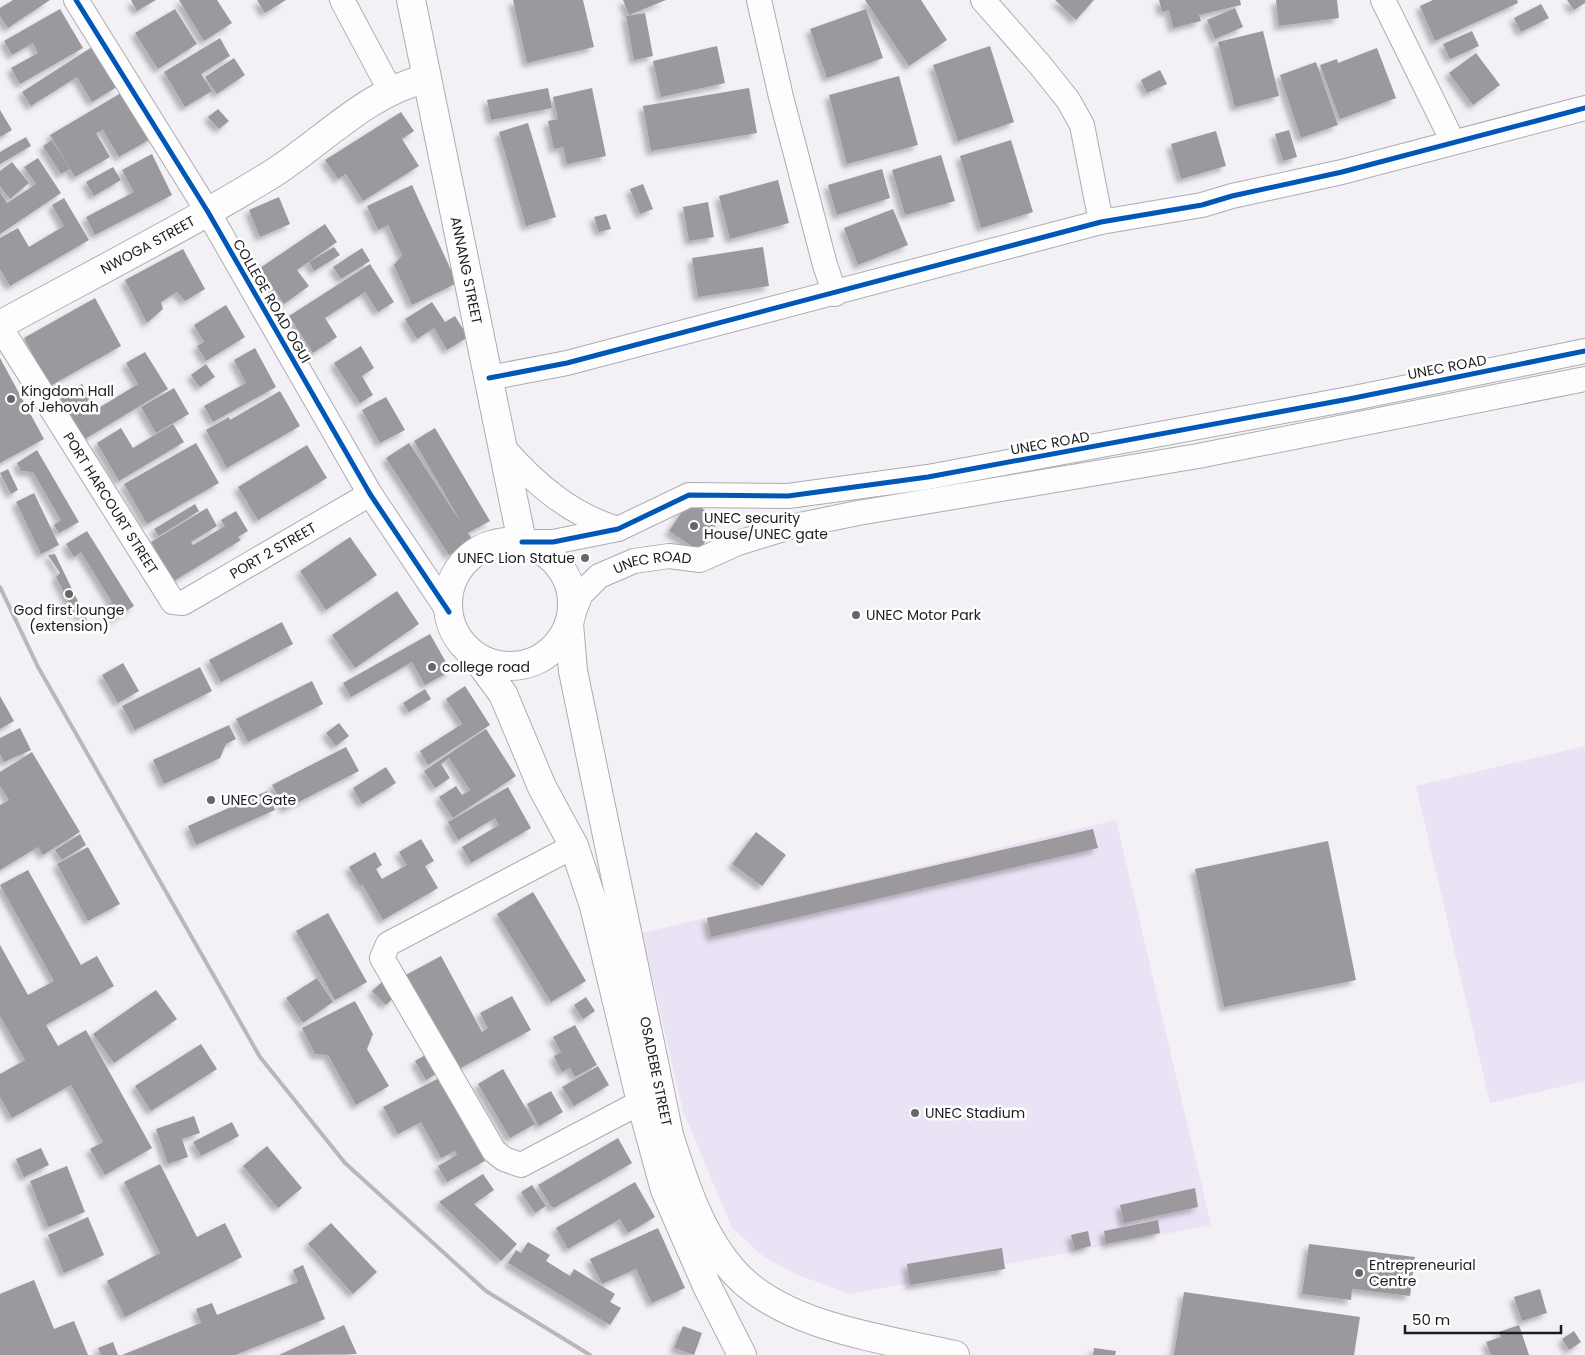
<svg xmlns="http://www.w3.org/2000/svg" width="1585" height="1355" viewBox="0 0 1585 1355" font-family="Poppins,sans-serif">
  <style>
    .green { fill: #eae2f5 }
    .building { fill: #9b999d; filter: url(#shadow) }
    .lines { fill: none; stroke-linecap: round; stroke-linejoin: round }
    .minor-casing { stroke: #aeacb0; stroke-width: 26 }
    .tertiary-casing { stroke: #aeacb0; stroke-width: 30 }
    .secondary-casing { stroke: #aeacb0; stroke-width: 30 }
    .minor { stroke: #fdfdfe; stroke-width: 24 }
    .tertiary { stroke: #fdfdfe; stroke-width: 28 }
    .secondary { stroke: #fdfdfe; stroke-width: 28 }
    .rail { stroke: #b8b7b9; stroke-width: 4 }
    .cycleway-casing { stroke: #fefefe; stroke-width: 8 }
    .cycleway { stroke: #0057b8; stroke-width: 5 }
    .poi-dot { fill: #67666a; stroke: #fefefe; stroke-width: 2 }
    .labels { text-anchor: middle; stroke-width: 5; stroke-linejoin: round; paint-order: stroke }
    .street-label { font-size: 14px; fill: #1c1b1e; stroke: #fefefe }
    .poi-label { font-size: 14px; fill: #1c1b1e; stroke: #fefefe; text-anchor: start }
  </style>
  <defs>
    <filter id="shadow"><feDropShadow dx="-4.5" dy="4.5" stdDeviation="2.5" flood-color="#0004"/></filter>
  </defs>
  <rect width="100%" height="100%" fill="#f3f0f6"/>
  <!-- green -->
  <path class="green" d="M1585 746V1081L1490 1103 1416 786Z
    M1116 820 1211 1225 851 1294 795 1274 763 1256 732 1228 683 1111 642 933Z"/>
  <!-- building -->
  <path class="building" d="M13 0H50L8 28 0 16V8Z
    M131 0H156L137 11Z
    M179 0H217L232 23 204 41Z
    M257 0H286L265 13Z
    M513 0H583L594 47 527 63Z
    M623 0H666L629 15Z
    M865 0H921L947 40 909 66Z
    M1055 0H1094L1076 20Z
    M1159 0H1240L1241 5 1199 15 1201 21 1173 28 1169 10 1162 12Z
    M1276 0H1337L1339 18 1279 26Z
    M1433 0H1517L1518 3 1435 41 1420 6Z
    M1567 0H1585V3L1574 10Z
    M1541 4 1549 18 1521 32 1514 18Z
    M1235 8 1243 27 1215 39 1207 20Z
    M60 9 83 48 20 84 11 68 38 53 33 43 12 55 4 41Z
    M175 9 197 44 158 69 135 33Z
    M866 9 883 58 827 78 810 29Z
    M645 13 653 56 634 60 626 16Z
    M1263 31 1279 96 1235 107 1218 42Z
    M1472 31 1479 46 1450 59 1443 44Z
    M220 38 230 56 201 74 212 91 185 107 164 72Z
    M717 46 725 83 661 97 653 61Z
    M990 46 1014 122 958 141 933 65Z
    M92 47 117 87 92 102 77 77 31 106 22 92Z
    M1377 48 1396 98 1340 119 1320 65 1337 59 1338 63Z
    M1476 53 1500 85 1473 105 1449 73Z
    M234 58 245 75 217 94 205 77Z
    M1316 62 1338 125 1301 138 1280 75Z
    M1160 70 1167 84 1147 93 1141 80Z
    M899 76 918 145 847 164 829 95Z
    M548 88 552 108 491 120 487 100Z
    M592 88 606 156 567 164 563 147 554 149 548 121 558 119 553 97Z
    M749 88 757 133 651 151 643 106Z
    M126 90 154 137 119 157 103 130 96 133 110 157 75 177 50 135Z
    M218 109 229 121 219 129 208 117Z
    M0 110 12 130 0 137Z
    M401 112 414 131 402 139 419 166 363 201 346 174 338 179 325 160Z
    M528 123 556 217 526 226 499 132Z
    M1289 130 1297 157 1283 161 1275 134Z
    M1216 131 1226 166 1181 179 1171 144Z
    M26 137 31 146 0 164V152Z
    M52 140 70 169 61 174 43 146Z
    M1011 140 1033 212 981 228 960 156Z
    M152 154 172 195 95 235 86 217 134 192 122 170Z
    M941 155 955 201 905 215 892 170Z
    M38 158 61 193 0 234V192L7 203 36 184 24 167Z
    M12 162 29 183 10 199 0 186V171Z
    M113 167 121 180 94 196 86 182Z
    M882 169 890 198 837 215 828 185Z
    M778 180 789 223 730 239 719 196Z
    M643 184 653 209 640 214 630 189Z
    M412 185 457 283 412 305 394 265 402 255 388 225 378 230 367 206Z
    M279 197 290 224 260 237 249 210Z
    M64 198 89 240 10 286 0 269V238L18 228 29 247 64 226 52 205Z
    M708 202 714 237 689 241 683 207Z
    M893 209 908 245 858 265 844 228Z
    M606 214 611 229 599 232 594 217Z
    M325 224 337 242 297 270 309 286 284 304 260 268Z
    M334 247 340 255 314 271 309 262Z
    M763 247 769 286 698 297 692 258Z
    M362 248 370 261 341 279 333 267Z
    M183 249 205 289 185 301 177 292 161 302 163 309 147 323 125 280Z
    M370 264 394 302 378 312 365 292 325 318 337 337 313 353 289 316Z
    M95 298 121 346 50 386 24 338Z
    M432 302 445 322 455 316 468 337 447 350 434 328 417 339 405 319Z
    M226 305 245 337 206 361 197 346 204 342 194 325Z
    M361 346 374 368 362 376 373 395 360 403 334 363Z
    M255 348 276 387 213 422 204 406 246 383 234 360Z
    M145 352 168 389 85 439 60 397 82 384 97 409 138 384 126 363Z
    M0 358 44 439 0 463Z
    M206 364 215 377 200 387 191 375Z
    M174 388 189 414 156 433 141 407Z
    M280 391 300 426 227 468 206 430 229 417 230 420Z
    M386 397 405 430 380 443 362 410Z
    M173 424 184 442 119 481 97 443 121 428 133 448Z
    M435 428 490 521 468 533 473 540 449 555 386 458 409 443 462 524 414 441Z
    M196 443 219 483 147 524 124 484Z
    M307 445 327 478 258 520 238 487Z
    M37 450 79 522 59 533 54 525 61 520 33 472 21 471 17 463Z
    M8 469 18 490 11 494 0 473Z
    M34 493 59 545 41 554 16 502Z
    M690 500 719 520 699 551 669 531Z
    M195 504 199 511 159 536 154 529Z
    M207 508 217 526 191 542 193 545 225 526 221 520 236 511 248 531 238 537 241 540 174 581 151 542Z
    M87 531 134 606 112 620 104 607 112 602 81 552 74 557 66 544Z
    M350 537 377 575 326 610 300 571Z
    M55 554 87 620 84 622 78 611 74 613 56 577 60 573 48 555Z
    M397 591 419 624 355 668 332 635Z
    M282 622 293 644 221 682 209 660Z
    M430 634 451 671 425 685 412 662 351 697 343 683Z
    M123 663 139 691 118 703 102 675Z
    M200 667 212 691 135 730 122 706Z
    M312 681 323 704 248 742 236 719Z
    M465 686 490 725 428 765 420 751 462 724 446 699Z
    M425 689 431 699 409 712 403 703Z
    M0 696 14 721 0 729Z
    M339 723 349 736 336 746 326 733Z
    M229 725 236 739 226 744 220 758 164 784 153 760Z
    M20 728 31 750 4 762 0 754V738Z
    M486 729 516 776 453 818 439 797 456 786 462 795 470 790 449 758 441 764 450 778 435 788 424 771Z
    M346 747 359 771 285 809 272 785Z
    M32 752 80 832 43 855 38 847 0 870V805L9 800 0 786V772Z
    M386 767 396 783 362 804 353 788Z
    M508 787 531 828 471 863 462 847 499 825 495 818 458 840 448 822Z
    M267 791 275 810 196 845 188 826Z
    M1093 829 1098 848 711 937 707 918Z
    M756 832 786 855 762 886 732 864Z
    M80 834 86 845 62 860 55 850Z
    M421 839 434 861 425 866 438 888 383 920 362 884 360 886 349 867 375 852 382 865 376 869 382 879 407 865 399 852Z
    M1328 841 1356 980 1224 1007 1195 869Z
    M88 847 120 904 88 921 57 864Z
    M28 870 81 965 97 956 114 986 46 1025 58 1046 86 1030 152 1148 105 1175 90 1149 103 1142 71 1085 12 1118 0 1097V1074L25 1060 0 1016V945L28 995 54 981 0 885Z
    M533 892 586 981 551 1002 497 914Z
    M328 913 367 982 335 1000 296 931Z
    M441 956 482 1032 488 1028 480 1013 512 996 531 1030 455 1071 404 976Z
    M317 978 333 1002 303 1023 286 998Z
    M383 981 396 995 386 1005 372 991Z
    M156 990 177 1019 114 1063 93 1034Z
    M586 997 595 1011 583 1019 574 1005Z
    M355 1001 373 1034 367 1049 389 1086 356 1105 328 1055 315 1054 302 1028Z
    M575 1025 597 1065 575 1077 570 1068 562 1072 554 1056 561 1052 553 1037Z
    M201 1044 217 1069 151 1111 135 1086Z
    M427 1054 438 1073 426 1080 415 1061Z
    M598 1066 609 1085 574 1106 562 1087Z
    M503 1069 535 1124 510 1138 478 1084Z
    M443 1076 449 1096 485 1161 447 1182 438 1166 457 1155 455 1151 441 1158 421 1122 398 1134 383 1107Z
    M551 1091 563 1112 539 1126 527 1104Z
    M194 1116 200 1133 182 1139 188 1157 168 1164 156 1129Z
    M232 1122 239 1136 201 1156 193 1142Z
    M618 1138 632 1163 554 1208 551 1206 538 1185Z
    M267 1146 302 1188 278 1208 243 1166Z
    M41 1148 49 1165 24 1177 16 1159Z
    M160 1164 197 1237 225 1223 242 1257 125 1317 107 1281 160 1253 124 1182Z
    M67 1166 85 1212 48 1227 30 1181Z
    M483 1174 494 1190 474 1204 517 1244 501 1261 439 1202Z
    M635 1182 655 1217 628 1233 620 1219 568 1249 556 1228Z
    M532 1185 546 1206 535 1213 521 1192Z
    M1195 1188 1198 1207 1124 1223 1120 1205Z
    M88 1217 104 1255 64 1273 48 1235Z
    M1158 1220 1160 1233 1106 1244 1104 1231Z
    M331 1223 377 1272 353 1294 308 1244Z
    M658 1228 685 1288 652 1303 636 1269 602 1284 590 1259Z
    M1088 1231 1091 1246 1075 1250 1071 1235Z
    M528 1242 550 1255 546 1261 570 1276 574 1269 615 1294 610 1302 621 1308 610 1325 508 1263 516 1250 521 1253Z
    M1309 1244 1415 1257 1410 1296 1352 1289 1351 1300 1302 1294Z
    M1002 1248 1005 1269 910 1285 907 1264Z
    M303 1265 325 1319 235 1355H122L201 1323 196 1309 212 1303 217 1315 298 1282 293 1270Z
    M34 1280 54 1329 74 1321 88 1355H0V1294Z
    M1540 1289 1547 1313 1522 1321 1514 1297Z
    M1184 1292 1360 1317 1354 1355H1174Z
    M344 1325 357 1354 279 1355Z
    M1519 1325 1529 1355H1491L1486 1342 1501 1337 1499 1332Z
    M683 1326 702 1333 694 1355 674 1348Z
    M1574 1331 1581 1342 1569 1350 1562 1339Z
    M113 1342 118 1355H101L98 1348Z
    M1094 1348 1116 1351 1115 1355H1093Z"/>
  <g class="lines">
    <defs>
      <g id="minor">
        <path d="M76 0 208 212 370 494 449 612"/>
        <path d="M342 0 390 90"/>
        <path d="M759 0 781 97 825 265 835 294"/>
        <path d="M983 0 1040 65 1068 100 1082 125 1101 222"/>
        <path d="M1383 0 1453 142"/>
        <path id="s1" d="M0 327 173 602 183 603 370 494"/>
        <path d="M489 378 567 363 1101 222 1202 205 1232 196 1342 172 1585 108"/>
        <path d="M503 447C535 484 571 515 618 529"/>
        <path d="M522 542H553L618 529 689 495 788 496 928 477 1349 399 1585 351"/>
        <path id="s2" d="M569 624 581 594 599 576 634 561 669 556 700 560 738 543 790 527 858 513 1198 456 1585 379"/>
        <path d="M574 846 388 944 382 958 494 1151 504 1159 521 1165 641 1102"/>
      </g>
      <g id="tertiary">
        <path id="s3" d="M0 325C91 275 184 228 272 174 321 143 369 91 426 79"/>
      </g>
      <g id="secondary">
        <path id="s4" d="M411 0 522 542"/>
        <circle cx="510" cy="604" r="62"/>
        <path id="s5" d="M569 624 573 671 669 1135C684 1183 701 1236 736 1274 787 1328 886 1339 955 1355"/>
        <path d="M475 656 503 694 542 787 574 846 594 906 641 1102 665 1190 707 1286 742 1355"/>
      </g>
    </defs>
    <!-- minor casing -->
    <use href="#minor" class="minor-casing"/>
    <!-- tertiary casing -->
    <use href="#tertiary" class="tertiary-casing"/>
    <!-- secondary casing -->
    <use href="#secondary" class="secondary-casing"/>
    <!-- minor -->
    <use href="#minor" class="minor"/>
    <!-- tertiary -->
    <use href="#tertiary" class="tertiary"/>
    <!-- secondary -->
    <use href="#secondary" class="secondary"/>
    <!-- rail -->
    <path class="rail" d="M0 587 38 667 260 1057 345 1163 486 1291 590 1355"/>
    <defs>
      <path id="cycleway" d="M76 0 208 212 370 494 449 612
        M489 378 567 363 1101 222 1202 205 1232 196 1342 172 1585 108
        M522 542H553L618 529 689 495 788 496 928 477 1349 399 1585 351"/>
    </defs>
    <!-- cycleway casing -->
    <use href="#cycleway" class="cycleway-casing"/>
    <!-- cycleway -->
    <use href="#cycleway" class="cycleway"/>
  </g>
  <!-- markers -->
  <g class="poi-dot">
    <circle cx="11" cy="399" r="5"/>
    <circle cx="694" cy="526" r="5"/>
    <circle cx="585" cy="558" r="5"/>
    <circle cx="69" cy="594" r="5"/>
    <circle cx="856" cy="615" r="5"/>
    <circle cx="432" cy="667" r="5"/>
    <circle cx="211" cy="800" r="5"/>
    <circle cx="915" cy="1113" r="5"/>
    <circle cx="1359" cy="1273" r="5"/>
  </g>
  <g class="labels">
    <!-- street labels -->
    <g class="street-label">
      <text dy="5" stroke="none"><textPath href="#s3" startOffset="168">NWOGA STREET</textPath></text>
      <text dy="5" stroke="none"><textPath href="#s4" startOffset="276">ANNANG STREET</textPath></text>
      <text transform="translate(272 301) rotate(60)" y="5">COLLEGE ROAD OGUI</text>
      <text transform="translate(1447 367) rotate(-11)" y="5">UNEC ROAD</text>
      <text transform="translate(1050 443) rotate(-10)" y="5">UNEC ROAD</text>
      <text dy="5" stroke="none"><textPath href="#s1" startOffset="208">PORT HARCOURT STREET</textPath></text>
      <text dy="5" stroke="none"><textPath href="#s1" startOffset="439">PORT 2 STREET</textPath></text>
      <text dy="5" stroke="none"><textPath href="#s2" startOffset="114">UNEC ROAD</textPath></text>
      <text dy="5" stroke="none"><textPath href="#s5" startOffset="456">OSADEBE STREET</textPath></text>
    </g>
    <!-- poi labels -->
    <g class="poi-label">
      <text x="21" y="396">Kingdom Hall<tspan x="21" dy="16">of Jehovah</tspan></text>
      <text x="704" y="523">UNEC security<tspan x="704" dy="16">House/UNEC gate</tspan></text>
      <text x="575" y="563" text-anchor="end">UNEC Lion Statue</text>
      <text x="69" y="615" text-anchor="middle">God first lounge<tspan x="69" dy="16">(extension)</tspan></text>
      <text x="866" y="620">UNEC Motor Park</text>
      <text x="442" y="672">college road</text>
      <text x="221" y="805">UNEC Gate</text>
      <text x="925" y="1118">UNEC Stadium</text>
      <text x="1369" y="1270">Entrepreneurial<tspan x="1369" dy="16">Centre</tspan></text>
    </g>
  </g>
  <!-- scale -->
  <path d="M1405 1325v8h156v-8" fill="none" stroke="#1c1b1e" stroke-width="2.5"/>
  <text x="1412" y="1325" font-size="15" fill="#1c1b1e" stroke="#fefefe" stroke-width="4" paint-order="stroke">50 m</text>
</svg>
